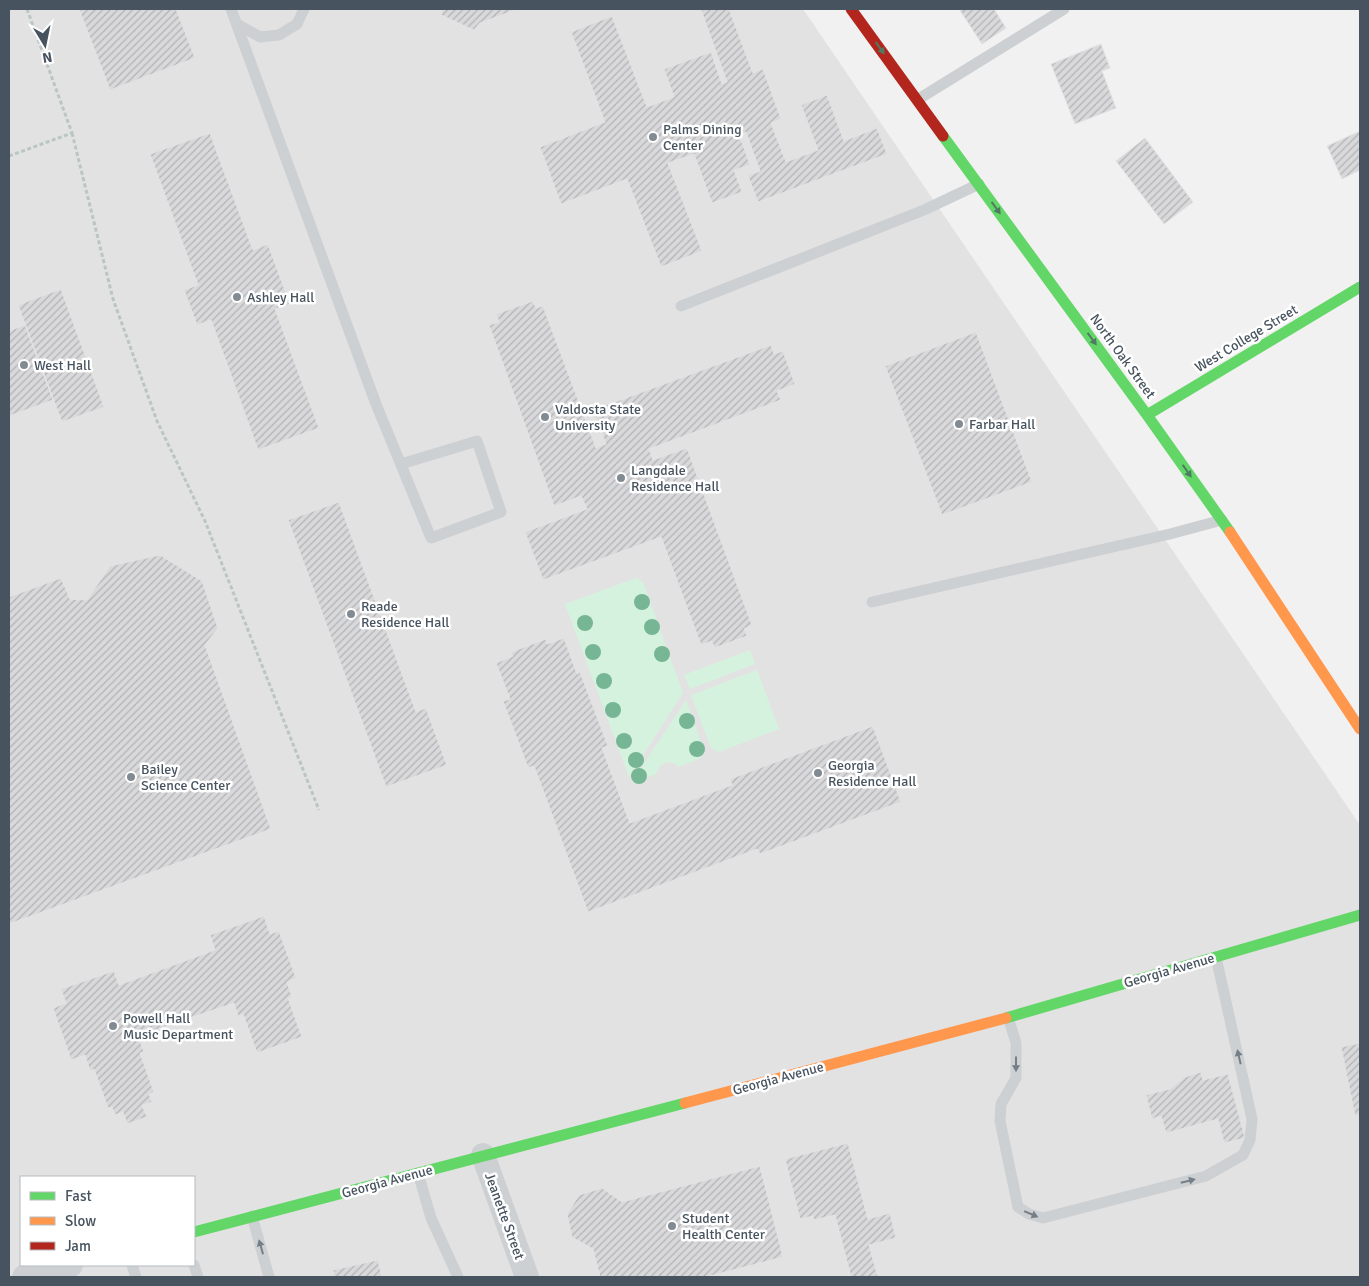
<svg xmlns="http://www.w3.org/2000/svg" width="1369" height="1286" viewBox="0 0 1369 1286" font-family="Signika,sans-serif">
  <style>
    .education { fill: #e3e2e3; fill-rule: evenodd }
    .green { fill: #d5f2de }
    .building { fill: url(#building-hatch); stroke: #e3e3e4 }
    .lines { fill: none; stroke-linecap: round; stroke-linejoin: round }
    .path { stroke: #bac6c2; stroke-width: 3; stroke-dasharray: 4 2.5; stroke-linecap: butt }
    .lane { stroke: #cdd0d2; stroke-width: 11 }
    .street { stroke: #cdd0d2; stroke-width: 24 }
    .fast { stroke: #63d668; stroke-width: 11 }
    .slow { stroke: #ff974d; stroke-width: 11 }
    .jam { stroke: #b3261e; stroke-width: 11 }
    .tree { fill: #77b694 }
    .oneway { fill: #4f7b62 }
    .oneway2 { fill: #767f87 }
    .poi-dot { fill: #838b92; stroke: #fff; stroke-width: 2 }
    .labels { text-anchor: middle; stroke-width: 5; stroke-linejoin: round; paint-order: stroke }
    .poi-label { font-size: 14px; fill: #47545f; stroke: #fff; text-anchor: start }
    .street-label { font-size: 14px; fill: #47545f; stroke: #fff }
  </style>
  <defs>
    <pattern id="building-hatch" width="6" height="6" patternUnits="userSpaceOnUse" patternTransform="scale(1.25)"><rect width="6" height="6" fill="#d9d9db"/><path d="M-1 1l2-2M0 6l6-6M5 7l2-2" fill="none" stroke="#b2b3b5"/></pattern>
  </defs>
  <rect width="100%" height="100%" fill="#f2f1f1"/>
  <!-- education -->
  <path class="education" d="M9 9H803L1360 825V1277H9ZM21 1177H194V1265H21Z"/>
  <!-- green -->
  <path class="green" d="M636 578 643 582 683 693 629 777 565 604Z
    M750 650 755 664 690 689 684 675Z
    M757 670 779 729 719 752 711 748 691 695Z
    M686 700 704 751 701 758 678 767 674 763 666 762 660 766 656 774 631 783Z"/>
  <!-- building -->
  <path class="building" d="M79 9H176L195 58 110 90Z
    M443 9H518L480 23 474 30 441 15Z
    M704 9H729L753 73 763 69 781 119 771 123 786 162 818 150 801 105 827 95 844 141 877 128 887 154 758 202 748 176 760 171 746 132 739 134 750 165 734 170 742 192 712 203 694 154 668 163 702 251 661 267 627 179 561 204 540 147 605 122 571 32 612 16 647 107 674 97 664 69 711 52 722 84 727 82 701 10Z
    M959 9H994L1006 28 982 44Z
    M1101 44 1110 68 1102 71 1116 108 1075 124 1051 64Z
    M1360 131V170L1342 179 1327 146Z
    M210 133 253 250 268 244 290 304 275 309 319 428 258 450 211 320 197 325 184 290 198 285 150 154Z
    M1145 138 1193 202 1164 224 1116 161Z
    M61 289 104 407 62 422 18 305Z
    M533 301 536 308 543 306 596 448 606 444 593 410 771 345 774 354 783 351 795 384 777 391 781 400 649 449 653 460 687 448 752 625 744 629 747 636 714 648 712 641 701 645 661 537 543 580 525 532 587 509 581 496 554 506 489 325 499 322 496 314Z
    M25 325 53 400 9 416V331Z
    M976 332 1032 482 942 515 885 366Z
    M339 502 416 712 426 708 447 765 386 787 288 520Z
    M160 555 202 581 218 628 205 645 271 829 9 924V597L61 578 70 599 87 600 110 566Z
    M564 638 577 674 580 672 608 746 602 748 630 823 732 785 730 779 873 726 901 802 760 854 757 849 588 912 534 766 528 768 503 701 510 699 496 663 513 656 511 652 546 639 547 644Z
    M264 916 270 934 279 931 296 978 287 982 292 997 288 998 302 1037 257 1053 243 1014 238 1016 234 1003 138 1036 144 1052 140 1053 154 1092 149 1094 152 1102 142 1105 147 1117 127 1124 123 1112 115 1115 112 1107 108 1108 94 1069 90 1071 85 1055 71 1060 53 1008 66 1003 61 989 114 971 119 985 215 950 210 935Z
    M1360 1043V1115L1355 1116 1341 1047Z
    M1201 1072 1203 1080 1228 1074 1245 1138 1224 1143 1218 1119 1166 1133 1161 1116 1152 1119 1146 1095 1170 1089 1185 1077Z
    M848 1143 868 1219 890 1213 896 1238 869 1245 878 1277H851L835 1215 814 1220 813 1216 800 1219 785 1159Z
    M760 1166 783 1257 706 1277H600L593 1249 572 1237 567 1214 579 1195 602 1188 622 1202Z
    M378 1260 382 1277H334L333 1270Z"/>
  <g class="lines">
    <!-- path -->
    <path class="path" d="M72 133 113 299 157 421 205 521 319 810
      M9 156 72 133 27 9"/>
    <!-- lane -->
    <path class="lane" d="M231 9 376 404 431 538 501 512 477 441 401 464
      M237 24 260 37 279 35 297 24 304 9
      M917 100 1064 9
      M681 306 924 210 979 184
      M872 602 1170 534 1222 520
      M1008 1017 1016 1043V1078L1001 1104 1000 1121 1018 1207 1029 1214 1043 1218 1206 1176 1243 1155 1250 1140 1252 1119 1216 957
      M418 1173 431 1218 458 1277
      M252 1216 269 1277
      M132 1265 136 1277
      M194 1265 198 1277"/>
    <!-- street -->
    <path class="street" d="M483 1155 527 1277
      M24 1277 71 1265"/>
    <!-- fast -->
    <path class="fast" d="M943 136 1147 415 1230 532
      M1147 415 1360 287
      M1006 1018 1360 915
      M194 1232 685 1103"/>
    <!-- slow -->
    <path class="slow" d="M1230 532 1360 729
      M685 1103 1006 1018"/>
    <!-- jam -->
    <path class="jam" d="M851 9 943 136"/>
  </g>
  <!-- trees -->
  <g class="tree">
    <circle cx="642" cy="602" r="8"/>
    <circle cx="585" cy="623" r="8"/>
    <circle cx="652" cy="627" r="8"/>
    <circle cx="593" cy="652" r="8"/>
    <circle cx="662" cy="654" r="8"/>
    <circle cx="604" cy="681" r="8"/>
    <circle cx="613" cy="710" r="8"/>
    <circle cx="687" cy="721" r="8"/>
    <circle cx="624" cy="741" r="8"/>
    <circle cx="697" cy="749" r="8"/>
    <circle cx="636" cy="760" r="8"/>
    <circle cx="639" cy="776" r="8"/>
  </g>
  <!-- one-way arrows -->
  <defs><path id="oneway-solid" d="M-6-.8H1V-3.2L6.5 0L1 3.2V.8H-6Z" transform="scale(1.25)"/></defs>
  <g class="oneway">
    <use href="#oneway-solid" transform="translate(880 48) rotate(54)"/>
    <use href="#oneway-solid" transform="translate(996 208) rotate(54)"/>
    <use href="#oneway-solid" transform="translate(1092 339) rotate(54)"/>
    <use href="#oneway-solid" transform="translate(1187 471) rotate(55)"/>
  </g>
  <g class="oneway2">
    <use href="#oneway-solid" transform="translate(1239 1057) rotate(-103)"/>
    <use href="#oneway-solid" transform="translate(1016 1064) rotate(90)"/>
    <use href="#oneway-solid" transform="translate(1188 1181) rotate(-14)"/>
    <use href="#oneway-solid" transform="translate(1031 1214) rotate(23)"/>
    <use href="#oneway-solid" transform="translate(261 1247) rotate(-106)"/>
  </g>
  <!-- markers -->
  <g class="poi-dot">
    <circle cx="653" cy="137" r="5"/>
    <circle cx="237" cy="297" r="5"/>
    <circle cx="24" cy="365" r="5"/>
    <circle cx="545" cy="417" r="5"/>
    <circle cx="959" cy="424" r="5"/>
    <circle cx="621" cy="478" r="5"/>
    <circle cx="351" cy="614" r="5"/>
    <circle cx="818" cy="773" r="5"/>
    <circle cx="131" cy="777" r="5"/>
    <circle cx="113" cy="1026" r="5"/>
    <circle cx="672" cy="1226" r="5"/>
  </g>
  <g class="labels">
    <!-- poi labels -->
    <g class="poi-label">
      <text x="663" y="134">Palms Dining<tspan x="663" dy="16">Center</tspan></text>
      <text x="247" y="302">Ashley Hall</text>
      <text x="34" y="370">West Hall</text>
      <text x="555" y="414">Valdosta State<tspan x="555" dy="16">University</tspan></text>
      <text x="969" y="429">Farbar Hall</text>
      <text x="631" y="475">Langdale<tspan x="631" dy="16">Residence Hall</tspan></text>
      <text x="361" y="611">Reade<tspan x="361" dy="16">Residence Hall</tspan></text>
      <text x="828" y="770">Georgia<tspan x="828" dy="16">Residence Hall</tspan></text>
      <text x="141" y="774">Bailey<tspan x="141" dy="16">Science Center</tspan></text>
      <text x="123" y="1023">Powell Hall<tspan x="123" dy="16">Music Department</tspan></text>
      <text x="682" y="1223">Student<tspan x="682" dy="16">Health Center</tspan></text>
    </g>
    <!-- street labels -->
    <g class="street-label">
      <text transform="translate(1246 338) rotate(-31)" y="5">West College Street</text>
      <text transform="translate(1123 356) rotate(54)" y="5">North Oak Street</text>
      <text transform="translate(1169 970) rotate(-16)" y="5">Georgia Avenue</text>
      <text transform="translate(778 1078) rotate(-15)" y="5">Georgia Avenue</text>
      <text transform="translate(387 1181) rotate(-15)" y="5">Georgia Avenue</text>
      <text transform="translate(505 1216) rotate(70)" y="5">Jeanette Street</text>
    </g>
  </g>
  <!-- border -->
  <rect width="1369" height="1286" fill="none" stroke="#47545f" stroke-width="20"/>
  <!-- legend -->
  <rect x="20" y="1176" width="175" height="90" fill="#ffffff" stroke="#b5bbbf"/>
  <rect x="30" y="1192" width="25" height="8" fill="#63d668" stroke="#b5bbbf"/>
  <text x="65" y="1201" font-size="15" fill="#47545f">Fast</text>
  <rect x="30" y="1217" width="25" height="8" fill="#ff974d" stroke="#b5bbbf"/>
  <text x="65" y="1226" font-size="15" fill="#47545f">Slow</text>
  <rect x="30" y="1242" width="25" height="8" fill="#b3261e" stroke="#b5bbbf"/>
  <text x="65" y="1251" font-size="15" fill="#47545f">Jam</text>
  <!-- north arrow -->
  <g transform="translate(45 45) rotate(170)" stroke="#ffffff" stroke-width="4" paint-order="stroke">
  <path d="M0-4L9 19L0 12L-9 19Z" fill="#47545f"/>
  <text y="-8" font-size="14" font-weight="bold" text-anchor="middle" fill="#47545f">N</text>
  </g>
</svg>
